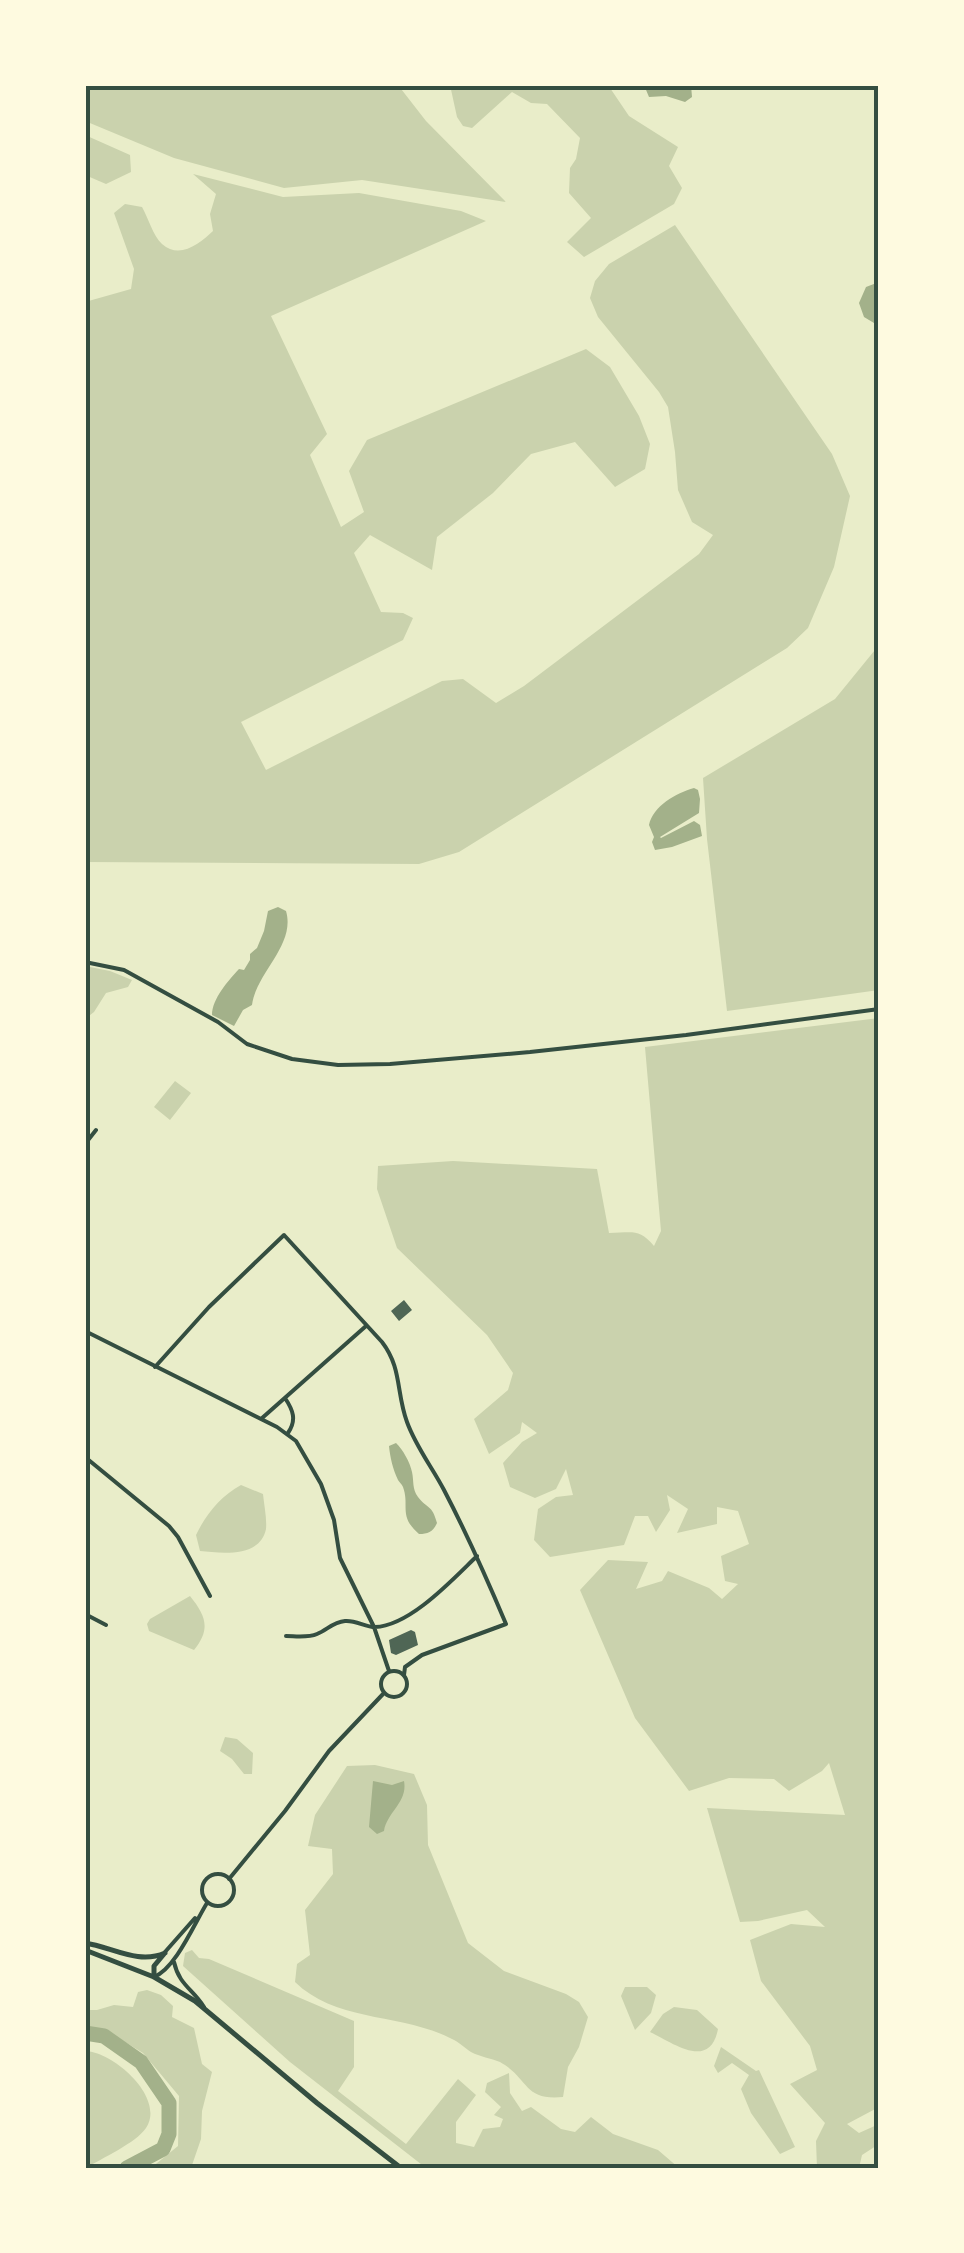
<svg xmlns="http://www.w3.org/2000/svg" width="964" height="2253" viewBox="0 0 964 2253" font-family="'Noto Serif',serif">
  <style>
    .green { fill: #cad2ad }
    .water { fill: #a3b18a }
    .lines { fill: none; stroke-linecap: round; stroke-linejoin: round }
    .river { stroke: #a3b18a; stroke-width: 15 }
    .building { fill: #4f6655 }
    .minor { stroke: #344e41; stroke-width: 4 }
    .secondary { stroke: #344e41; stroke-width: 5 }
    .neatline { fill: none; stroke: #344e41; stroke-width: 4 }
  </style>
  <rect width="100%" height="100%" fill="#e9edc9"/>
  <!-- green -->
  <path class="green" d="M85 85H398L426 121 506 202 362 180 284 188 174 158 85 121Z
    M450 85H608L629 116 678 147 669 166 682 188 674 204 584 257 567 242 591 218 569 193 570 168 576 159 580 138 547 104 531 103 512 92 472 128 463 126 457 117Z
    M85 135 130 155 131 172 106 184 85 175Z
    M193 174 283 197 359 193 461 211 486 221 271 316 327 434 310 455 341 527 364 512 349 471 367 440 586 349 610 367 639 416 650 444 645 469 615 487 575 442 531 454 493 493 437 537 432 570 370 535 354 553 381 612 403 613 413 618 403 640 241 722 266 770 442 681 463 679 496 703 524 686 699 554 713 535 692 522 678 490 675 452 668 407 659 392 598 317 590 298 595 281 609 264 675 225 832 454 850 496 834 567 808 628 787 648 459 852 419 864 85 862V302L131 289 134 269 114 213 125 204 142 207C148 217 153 236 162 244 180 260 200 243 213 231L210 214 216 194Z
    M879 645V990L727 1011 707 839 703 778 835 699Z
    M85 966 110 971 132 980 128 987 106 993 94 1012 85 1019Z
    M879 1018V2107L847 2124 859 2133 879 2124V2144L862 2155 859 2168H817L816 2141 825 2123 790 2084 817 2070 810 2046 761 1981 750 1940 791 1924 825 1927 807 1910 758 1921 740 1922 707 1808 845 1815 829 1763 822 1771 789 1791 774 1779 729 1778 689 1791 635 1718 580 1590 608 1560 648 1562 636 1589 662 1581 668 1571 709 1588 722 1599 738 1584 725 1581 721 1556 749 1544 738 1511 717 1507V1524L677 1533 688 1509 667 1495 670 1510 656 1532 648 1516H635L624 1545 550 1557 534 1540 538 1509 556 1497 573 1495 566 1469 556 1489 535 1498 510 1487 503 1463 522 1442 537 1433 522 1422 520 1433 489 1454 474 1419 508 1390 513 1373 487 1335 397 1248 377 1189 378 1166 453 1161 597 1169 609 1233C632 1233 639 1228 654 1246L661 1231 645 1047Z
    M175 1081 191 1093 170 1120 154 1107Z
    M241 1485 263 1494C264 1505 267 1518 266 1529 260 1558 222 1553 200 1551L196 1535C206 1514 221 1496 241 1485Z
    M190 1596C206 1616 211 1629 194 1650L149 1631 147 1624 150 1619Z
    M225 1737 237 1739 253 1753 252 1774H244L232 1759 220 1751Z
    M375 1765 414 1774 427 1805 428 1845 468 1943 504 1971 566 1994 579 2002 588 2017 579 2047 568 2067 563 2097C523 2101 529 2078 500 2062 491 2058 480 2057 471 2052 465 2048 459 2042 452 2039 403 2013 337 2023 295 1982L297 1964 310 1955 305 1910 333 1874 332 1849 308 1846 315 1815 347 1766Z
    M192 1950 199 1958 209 1959 354 2021V2067L338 2091 406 2144 458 2079 476 2095 456 2122V2143L474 2147 483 2129 500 2127 503 2119 494 2115 501 2107 485 2092 487 2083 509 2073 510 2093 522 2111 531 2107 561 2129 575 2132 591 2117 613 2134 658 2150 679 2168H426L290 2062 183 1966 185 1953Z
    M625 1987H647L656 1995 651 2013 635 2030 621 1996Z
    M147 1990 161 1995 173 2006 172 2017 194 2028 202 2064 212 2072 202 2111 201 2139 191 2168H151L178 2146 179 2096 143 2053 107 2031 85 2028V2010H97L114 2005 133 2007 138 1992Z
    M674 2007 697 2010 718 2029C710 2071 673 2043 650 2032L663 2014Z
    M721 2047 756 2071 759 2070 795 2147 780 2154 751 2113 741 2089 749 2075 732 2063 718 2073 714 2066Z
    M85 2051C114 2052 166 2098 146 2128 136 2143 102 2158 86 2168Z"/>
  <!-- water -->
  <path class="water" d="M644 85H691L692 97 685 102 666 96 649 97Z
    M879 282V326L864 317 859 303 866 287Z
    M694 788 698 790 700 799 699 813 660 837 661 838 694 821 700 825 702 836 672 847 655 850 652 842 654 837 649 825C653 806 676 793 694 788Z
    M278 907 286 911C296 945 256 973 252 1005L243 1010 234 1026 212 1015C212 999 228 981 239 969L244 970 250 960V954L257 948 264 931 268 911Z
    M396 1443C403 1450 410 1462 412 1472 414 1481 412 1489 418 1497 427 1509 432 1504 437 1523 433 1532 428 1534 419 1534 398 1516 410 1506 403 1487 402 1484 399 1482 398 1480 393 1470 390 1457 389 1446Z
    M373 1781 392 1785 404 1781C408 1802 387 1812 384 1831L377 1834 369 1827Z"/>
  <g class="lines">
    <!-- river -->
    <path class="river" d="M85 2033 104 2036 141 2062 169 2103V2134L163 2149 127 2168"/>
  </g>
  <!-- building -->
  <path class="building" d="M404 1300 412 1310 399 1321 391 1311Z
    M411 1630 415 1632 418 1645 396 1655 391 1653 389 1640Z"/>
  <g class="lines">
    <!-- minor -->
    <path class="minor" d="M85 962 124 970 218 1022 247 1044 292 1059 338 1065 390 1064 530 1052 686 1035 879 1009
      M85 1144 96 1130
      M85 1331 277 1427 296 1441 321 1484 334 1520 340 1558 374 1627 389 1671
      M155 1367 209 1307 284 1235 382 1342C402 1368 396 1392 407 1422 416 1447 432 1467 444 1490 467 1534 487 1579 506 1624L422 1655 405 1667 404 1675
      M285 1398C293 1410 297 1420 288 1433
      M261 1419 366 1326
      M85 1457 169 1526 178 1537 210 1596
      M85 1614 106 1625
      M286 1636C295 1636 308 1638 317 1634 327 1630 333 1622 345 1621 356 1620 365 1627 375 1627 410 1626 453 1579 477 1556
      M381 1684a13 13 0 1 1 26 0a13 13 0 1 1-26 0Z
      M85 1677H87
      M202 1890a16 16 0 1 1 32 0a16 16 0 1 1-32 0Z
      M229 1879 285 1811 329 1751 384 1693
      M165 1952 195 1918
      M174 1962C179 1985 193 1989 204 2007
      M154 1977C176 1968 194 1924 207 1903"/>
    <!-- secondary -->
    <path class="secondary" d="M85 1943C112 1947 138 1965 165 1953
      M85 1950 154 1977 195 2001 317 2103 401 2168
      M154 1977V1966L164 1954"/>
  </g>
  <!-- border -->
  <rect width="964" height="2253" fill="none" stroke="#fefae0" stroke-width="175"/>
  <rect x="88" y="88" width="788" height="2078" class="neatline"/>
</svg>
